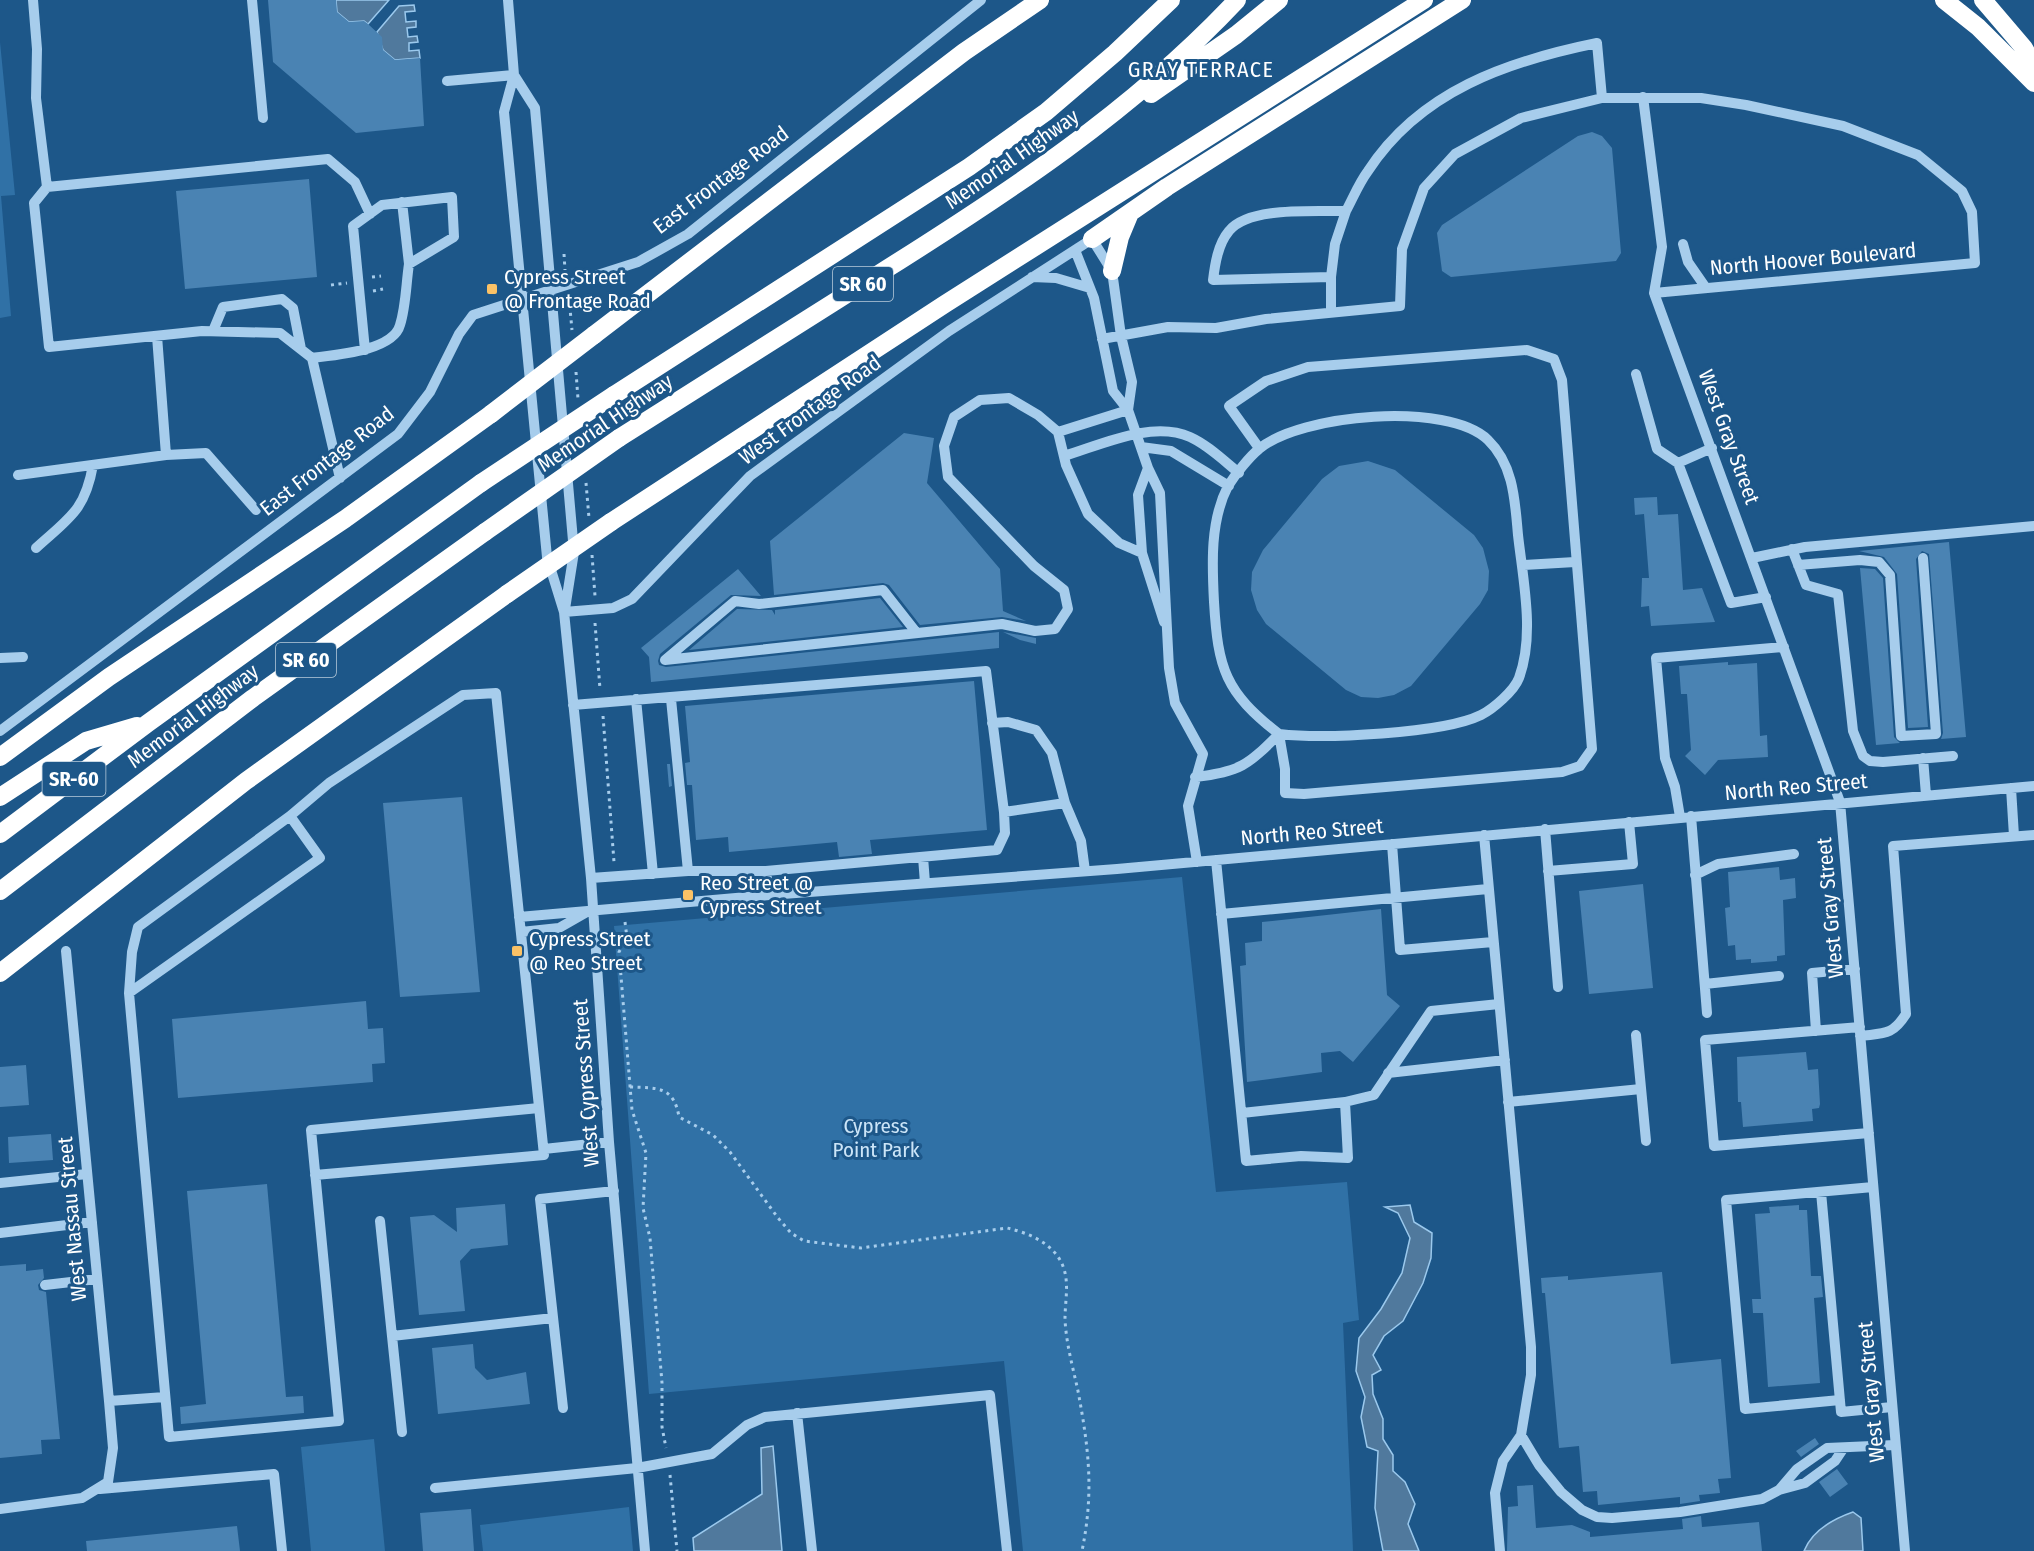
<svg xmlns="http://www.w3.org/2000/svg" width="2034" height="1551" viewBox="0 0 2034 1551" font-family="'Fira Sans Condensed',sans-serif">
  <style>
    .green { fill: #3071a6 }
    .water { fill: #50799d; stroke: #9bc9ed; stroke-width: 1.5 }
    .building { fill: #4a83b3 }
    .lines { fill: none; stroke-linecap: round; stroke-linejoin: round }
    .path { stroke: #a7cdec; stroke-width: 3; stroke-dasharray: 3 4.5; stroke-linecap: butt }
    .minor { stroke: #a7cdec; stroke-width: 10 }
    .highway { stroke: #fff; stroke-width: 18 }
    .highway-bridge { stroke: #fff; stroke-width: 18 }
    .poi-dot { fill: #fbc266; stroke: #1d5789; stroke-width: 2 }
    .labels { text-anchor: middle; stroke-width: 6; stroke-linejoin: round; paint-order: stroke }
    .shield { fill: #1d5789; stroke: #bbcddc; stroke-width: 1.5 }
    .shield-label { font-size: 20px; font-weight: bold; fill: #fff }
    .street-label { font-size: 21px; fill: #fff; stroke: #1d5789 }
    .poi-label { font-size: 21px; fill: #fff; stroke: #1d5789; text-anchor: start }
    .park-label { font-size: 21px; fill: #cce5f8; stroke: #1d5789 }
    .neighbourhood-label { font-size: 22px; letter-spacing: 1.5px; fill: #fff; stroke: #1d5789 }
  </style>
  <rect width="100%" height="100%" fill="#1d5789"/>
  <!-- green -->
  <path class="green" d="M0 42 15 195 1 196 11 316 0 318Z
    M1182 877 1216 1192 1347 1182 1359 1320 1343 1323 1353 1551H1023L1004 1361 649 1394 614 926Z
    M374 1439 385 1551H311L301 1447Z
    M629 1507 633 1551H483L480 1525Z"/>
  <!-- water -->
  <path class="water" d="M336 0H389L368 24 364 21 349 22 337 12Z
    M414 5 415 11 405 12 406 22 416 21V27L407 28 408 37 417 36 418 42 409 43V51L419 50 420 58 395 60 383 50 377 32 399 6Z
    M1410 1205 1414 1222 1432 1233 1431 1258 1423 1283 1403 1321 1384 1336 1373 1355 1381 1370 1372 1375 1373 1394 1383 1419V1439L1393 1455V1471L1405 1482 1415 1504 1408 1524 1419 1551H1383L1375 1508 1378 1451 1367 1447 1361 1417 1365 1397 1356 1371 1359 1338 1381 1309 1402 1273 1410 1238 1398 1213 1385 1207Z
    M773 1446 782 1551H694L693 1538 762 1494 761 1448Z
    M1853 1512 1861 1518 1863 1551H1804C1812 1531 1833 1519 1853 1512Z"/>
  <!-- building -->
  <path class="building" d="M268 0H336L337 12 349 22 364 21 368 24 382 37 383 50 395 60 420 58 424 126 356 133 273 62Z
    M1592 132 1602 136 1612 148 1621 253 1616 261 1451 277 1442 271 1437 233 1442 225 1578 136Z
    M309 179 317 277 185 289 176 191Z
    M904 433 934 438 927 483 1000 569 1003 611 1026 621 1002 617 920 625 889 585 883 583 774 595 770 541Z
    M1368 461 1395 470 1474 535 1483 548 1489 571 1488 590 1480 604 1411 686 1394 695 1378 698 1361 697 1346 690 1266 624 1257 610 1251 590 1252 572 1263 550 1322 479 1339 466Z
    M1657 497 1658 515 1678 514 1683 590 1702 588 1715 622 1651 626 1649 606 1641 607 1642 578H1649L1644 514 1635 515 1634 498Z
    M1949 542 1966 737 1941 739 1943 733 1929 554 1922 551 1916 559 1928 727 1908 728 1897 574 1884 557 1859 551Z
    M1860 568 1875 569 1883 578 1894 737 1900 743 1876 745Z
    M738 569 761 596 731 595 660 654 658 661 659 665 666 667 999 632V648L651 682 649 657 641 648Z
    M880 598 903 627 689 650 737 609 772 610 775 615V610Z
    M1003 632 1036 638V644L1020 640Z
    M1728 662V665L1757 663 1760 736 1767 735 1768 757 1718 760 1705 775 1685 756 1691 750 1687 694H1681L1679 666Z
    M974 681 987 830 870 840 872 854 839 857 837 842 729 852 728 837 696 840 692 785H687L685 763 690 762 685 706Z
    M667 764H670L672 786 669 787Z
    M462 797 480 992 400 997 383 803Z
    M1779 867 1780 880 1795 878 1796 898 1783 900 1785 955 1777 956V961L1751 963V959L1736 960 1735 945 1728 946 1725 908 1730 907 1728 872Z
    M1643 884 1653 988 1589 994 1579 891Z
    M1381 909 1387 995 1400 1006 1353 1062 1340 1051 1321 1053 1322 1072 1247 1082 1240 966 1246 965 1245 943 1262 941V922Z
    M366 1001 368 1029 383 1028 385 1063 372 1064 373 1082 178 1098 172 1019Z
    M1806 1052 1808 1070 1818 1069 1820 1104 1819 1108 1812 1109 1813 1121 1743 1127 1741 1102H1738L1737 1057Z
    M26 1065 29 1105 0 1107V1067Z
    M51 1134 53 1160 9 1163 8 1137Z
    M267 1184 286 1397 303 1396 304 1413 181 1424 180 1407 206 1404 187 1191Z
    M505 1204 508 1245 471 1249 460 1261 465 1311 419 1315 410 1217 434 1215 457 1232 456 1208Z
    M1799 1205V1210H1807L1811 1276H1821L1823 1297 1814 1298 1820 1383 1768 1387 1763 1313H1753L1752 1299H1761L1755 1214 1770 1213 1769 1207Z
    M26 1264V1271L43 1269 44 1278 38 1285 39 1290 46 1292 60 1439 41 1440 42 1454 0 1458V1266Z
    M1662 1272 1671 1364 1721 1359 1731 1478 1718 1479 1720 1493 1699 1495 1700 1501 1680 1504V1497L1598 1505 1597 1491 1583 1492 1579 1446 1559 1448 1545 1293H1542L1541 1278 1568 1276V1280Z
    M473 1344 475 1368 487 1380 526 1372 530 1404 438 1414 432 1348Z
    M1815 1438 1819 1444 1801 1457 1796 1451Z
    M1837 1469 1848 1484 1830 1497 1819 1482Z
    M1533 1485 1536 1528 1572 1525 1590 1532V1537L1683 1529 1682 1519 1701 1516 1702 1527 1759 1522 1762 1551H1507L1508 1507 1518 1506 1517 1486Z
    M471 1509 474 1551H423L420 1513Z
    M237 1526 240 1551H87L86 1541Z"/>
  <g class="lines">
    <!-- path -->
    <path class="path" d="M564 254 565 270
      M372 277 381 276
      M331 285 347 283
      M373 291 383 289
      M569 298 572 330
      M576 372 578 399
      M586 483 589 518
      M592 555 595 596
      M595 623 600 689
      M603 716 614 862
      M625 922 627 938 619 952 632 1110 646 1153 643 1208 650 1238 662 1383V1427L666 1448
      M630 1087C657 1088 674 1086 679 1117L713 1135 730 1152 778 1218 791 1233 804 1241 861 1248 1007 1228C1029 1233 1056 1244 1064 1269 1069 1285 1065 1302 1065 1319 1066 1343 1073 1368 1078 1391 1089 1450 1094 1492 1082 1551
      M670 1475 677 1551"/>
    <!-- minor -->
    <path class="minor" d="M33 0 37 49 36 98 47 187 34 203 49 347 202 331 280 333 312 358 340 478
      M252 0 263 118
      M508 0 514 75 504 112 547 557 564 612 591 878 609 1142 645 1551
      M514 75 535 108 574 552 565 609
      M447 81 514 75
      M1643 97 1662 247 1654 293
      M47 187 328 159 355 182 370 214
      M402 202 409 264
      M1683 244 1688 262 1706 288
      M1075 250 1094 298 1113 391 1128 410 1148 468 1160 493 1169 668 1175 703 1203 754 1188 806 1197 862
      M1032 277 1056 278 1090 288
      M1331 277 1335 244 1346 211
      M1654 293 1840 802 1905 1551
      M1331 312V277L1213 280C1215 264 1218 244 1229 231 1249 206 1315 212 1346 211 1353 198 1359 183 1368 171 1420 91 1508 61 1597 43L1602 98
      M213 331 223 307 282 299 293 308 301 349
      M157 336 166 455 206 453 256 510
      M1102 339 1168 327 1216 328 1266 319 1400 306 1402 249 1424 188 1455 154 1521 118 1602 98H1701L1746 105 1843 126 1918 155 1962 191 1972 212 1975 263 1654 293
      M312 358C335 355 393 351 400 325 406 306 406 284 409 264L454 237 452 197 382 205 353 226 365 350
      M1636 374 1657 449 1678 463 1712 448
      M1058 432 1128 410
      M1141 447 1171 451 1229 486
      M1259 448 1229 406 1266 381 1308 367 1527 350 1554 359 1562 380 1592 749 1580 766 1562 772 1304 794 1285 793V769L1279 734C1225 692 1218 669 1214 602 1212 564 1210 521 1228 486 1235 475 1249 457 1259 449 1300 414 1448 401 1488 440 1514 465 1515 502 1518 535 1523 580 1535 635 1519 678 1514 691 1493 709 1481 715 1442 734 1323 739 1279 734
      M1064 456C1101 445 1152 420 1190 437 1208 445 1224 461 1239 473
      M1678 463 1731 603 1766 597
      M1148 468 1138 495 1142 553 1164 622
      M18 475 166 455
      M36 548C69 518 85 511 93 465
      M1792 549 1806 585 1838 594 1853 731 1863 756 1870 761 1883 762 1953 756
      M1752 558 1805 547 2034 526
      M1522 565 1575 562
      M1798 565 1860 560 1879 562 1890 575 1901 736 1936 734 1923 558
      M564 612 613 608 632 599 750 476 949 331 1092 239 1112 271 1121 336 1132 382 1128 410
      M916 632 883 590 759 604 735 601 665 660 1002 624 1035 631 1055 629 1068 609 1064 590 1034 566 948 477 944 446 954 417 980 400 1009 398 1038 415 1058 432 1066 465 1088 514 1119 543 1142 553
      M0 658 23 657
      M636 699 653 874
      M671 699 688 871
      M573 705 986 671 1004 812 1005 833 997 850 766 871H688L591 878
      M992 723 1008 722 1036 730 1052 753 1065 803
      M0 731 398 434 430 392 459 334 473 315 638 262 688 234 981 0
      M1923 758 1926 795
      M1195 777C1240 772 1248 765 1279 734
      M2011 788 2014 836
      M1004 812 1065 803 1081 841 1085 871
      M1691 816 1707 1013
      M1680 817 1675 787 1665 758 1656 658 1784 647
      M1545 829 1558 987
      M1484 835 1531 1347V1375L1521 1435 1503 1461 1495 1493 1500 1551
      M1392 844 1400 950 1493 942
      M923 857 925 883
      M1216 860 1246 1161 1301 1156 1348 1158 1345 1102
      M766 871 769 895
      M1548 871 1633 864 1629 822
      M1695 875 1718 864 1794 854
      M1221 914 1488 889
      M519 917 769 895 1117 869 2034 786
      M521 932 559 928 587 912
      M1705 984 1779 976
      M129 993 320 858 290 816
      M1860 1027 1705 1040 1714 1146 1869 1133
      M1816 1031 1812 973 1855 969
      M1636 1035 1646 1141
      M1860 1036C1884 1033 1892 1036 1906 1014L1893 846 2034 835
      M1388 1073 1505 1060
      M1508 1102 1641 1089
      M1242 1113 1345 1102 1374 1095 1431 1011 1499 1004
      M544 1149 609 1142
      M315 1175 544 1155 496 693 463 695 329 783 290 816 138 927 132 952 129 993 169 1437 339 1421 311 1130 539 1108
      M0 1183 87 1174
      M1821 1192 1841 1412 1892 1407
      M380 1221 402 1432
      M0 1233 92 1222
      M45 1285 97 1279
      M392 1336 553 1318
      M1840 1400 1745 1409 1726 1200 1873 1187
      M109 1401 165 1397
      M563 1408 540 1199 614 1191
      M797 1413 812 1551
      M1521 1435 1539 1465 1561 1492 1582 1510 1597 1517 1612 1518 1680 1512 1762 1499 1779 1490 1805 1483 1835 1461 1843 1449
      M435 1488 637 1468 712 1454 747 1425 765 1417 990 1395 1007 1551
      M100 1489 274 1474 282 1551
      M1779 1490 1797 1469 1827 1448 1895 1445
      M0 1509 82 1498 108 1482 113 1448 109 1401 66 951"/>
    <!-- highway -->
    <path class="highway" d="M1944 0 1978 27 2034 83
      M1983 0 2024 48 2034 66
      M1151 94 1236 35 1279 0
      M1092 239 1167 187 1462 0
      M1112 271 1120 237 1130 213
      M594 335 964 52 1040 0
      M614 395 969 167 1046 112 1115 53 1171 0
      M619 438C705 384 791 330 877 275 1006 194 1132 112 1237 0
      M611 522 945 304 1424 0
      M0 757 109 677 345 519 491 414
      M0 797 86 741 137 726
      M0 834 148 723 481 483
      M0 891 253 698 485 532
      M0 973 246 781 507 594"/>
    <!-- highway-bridge -->
    <path class="highway-bridge" d="M491 414 594 335
      M481 483 614 395
      M485 532 619 438
      M507 594 611 522"/>
  </g>
  <!-- markers -->
  <g class="poi-dot">
    <rect x="486" y="283" width="12" height="12" rx="3"/>
    <rect x="682" y="889" width="12" height="12" rx="3"/>
    <rect x="511" y="945" width="12" height="12" rx="3"/>
  </g>
  <g class="labels">
    <!-- shield labels -->
    <g class="shield">
      <rect x="833" y="267" width="60" height="34" rx="4.5"/>
      <rect x="276" y="643" width="60" height="34" rx="4.5"/>
      <rect x="42.5" y="762" width="63" height="34" rx="4.5"/>
    </g>
    <g class="shield-label">
      <text x="863" y="291">SR 60</text>
      <text x="306" y="667">SR 60</text>
      <text x="74" y="786">SR-60</text>
    </g>
    <!-- street labels -->
    <g class="street-label">
      <text transform="translate(1012 159) rotate(-35)" y="7">Memorial Highway</text>
      <text transform="translate(721 180) rotate(-37)" y="7">East Frontage Road</text>
      <text transform="translate(1813 259) rotate(-5)" y="7">North Hoover Boulevard</text>
      <text transform="translate(810 410) rotate(-36)" y="7">West Frontage Road</text>
      <text transform="translate(605 423) rotate(-34)" y="7">Memorial Highway</text>
      <text transform="translate(1729 437) rotate(70)" y="7">West Gray Street</text>
      <text transform="translate(327 461) rotate(-38)" y="7">East Frontage Road</text>
      <text transform="translate(193 716) rotate(-37)" y="7">Memorial Highway</text>
      <text transform="translate(1796 787) rotate(-5)" y="7">North Reo Street</text>
      <text transform="translate(1312 832) rotate(-5)" y="7">North Reo Street</text>
      <text transform="translate(1830 908) rotate(-95)" y="7">West Gray Street</text>
      <text transform="translate(586 1083) rotate(-94)" y="7">West Cypress Street</text>
      <text transform="translate(72 1219) rotate(-95)" y="7">West Nassau Street</text>
      <text transform="translate(1871 1392) rotate(-95)" y="7">West Gray Street</text>
    </g>
    <!-- poi labels -->
    <g class="poi-label">
      <text x="504" y="284">Cypress Street<tspan x="504" dy="24">@ Frontage Road</tspan></text>
      <text x="700" y="890">Reo Street @<tspan x="700" dy="24">Cypress Street</tspan></text>
      <text x="529" y="946">Cypress Street<tspan x="529" dy="24">@ Reo Street</tspan></text>
    </g>
    <!-- park labels -->
    <g class="park-label">
      <text x="876" y="1133">Cypress<tspan x="876" dy="24">Point Park</tspan></text>
    </g>
    <!-- neighbourhood labels -->
    <g class="neighbourhood-label">
      <text x="1201" y="77">GRAY TERRACE</text>
    </g>
  </g>
</svg>
